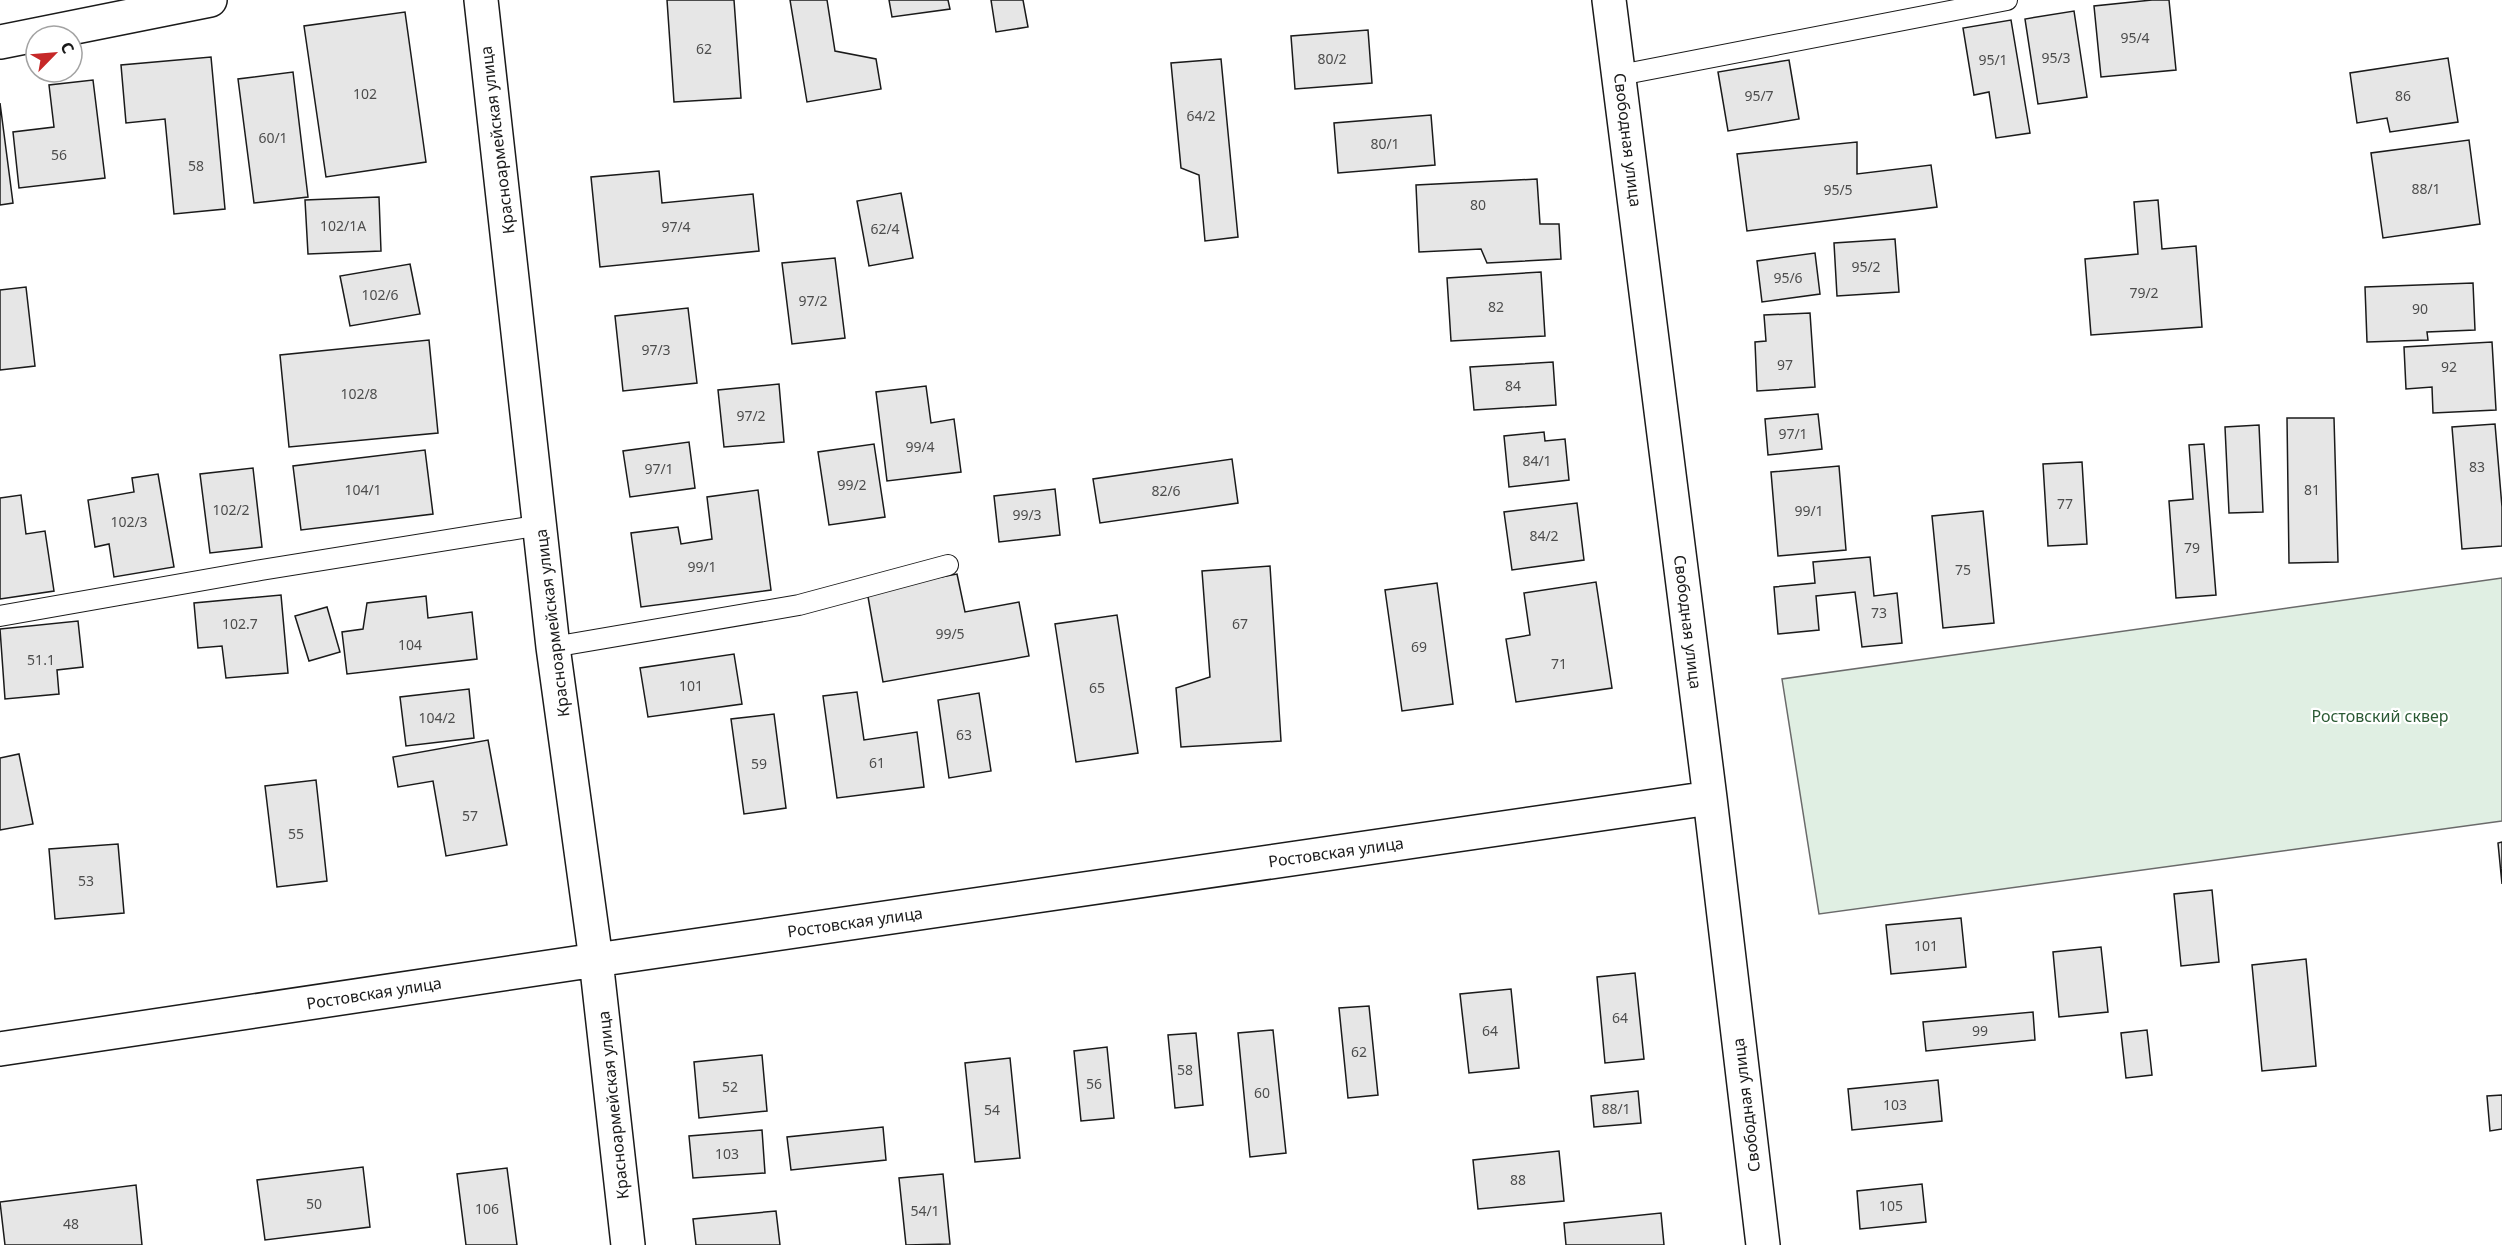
<svg xmlns="http://www.w3.org/2000/svg" width="2502" height="1245" viewBox="0 0 2502 1245" font-family="'Noto Sans',sans-serif">
  <style>
    .green { fill: #e0efe3; stroke: #6a6a6a; stroke-width: 1.5 }
    .building { fill: #e6e6e6; stroke: #1a1a1a; stroke-width: 1.5 }
    .lines { fill: none; stroke-linecap: round; stroke-linejoin: round }
    .lane-casing { stroke: #1a1a1a; stroke-width: 22 }
    .street-casing { stroke: #1a1a1a; stroke-width: 36 }
    .lane { stroke: #fff; stroke-width: 20 }
    .street { stroke: #fff; stroke-width: 33 }
    .labels { text-anchor: middle; stroke-width: 4.5; stroke-linejoin: round; paint-order: stroke }
    .number-label { font-size: 14px; fill: #4d4d4d }
    .street-label { font-size: 16px; fill: #1a1a1a; stroke: #fff }
    .park-label { font-size: 16px; fill: #2b5a34; stroke: #fff }
  </style>
  <rect width="100%" height="100%" fill="#fff"/>
  <!-- green -->
  <path class="green" d="M2502 578V821L1819 914 1782 679Z"/>
  <!-- building -->
  <path class="building" d="M667 0H734L741 98 674 102Z
    M790 0H827L835 51 876 59 881 89 807 102Z
    M889 0H948L950 9 892 17Z
    M991 0H1023L1028 27 996 32Z
    M2152 0H2169L2176 70 2101 77 2094 6Z
    M2074 11 2087 97 2038 104 2025 19Z
    M405 12 426 162 326 177 304 26Z
    M2011 20 2030 133 1996 138 1989 92 1974 95 1963 28Z
    M1368 30 1372 83 1295 89 1291 36Z
    M211 57 225 209 174 214 165 119 126 123 121 65Z
    M2448 58 2458 122 2390 132 2387 118 2357 123 2350 73Z
    M1221 59 1238 237 1205 241 1199 175 1181 168 1171 63Z
    M1789 60 1799 119 1728 131 1718 72Z
    M293 72 308 197 254 203 238 79Z
    M93 80 105 178 19 188 13 132 54 127 49 85Z
    M0 103 13 203 0 205Z
    M1431 115 1435 165 1338 173 1334 123Z
    M2469 140 2480 224 2383 238 2371 153Z
    M1857 142V174L1931 165 1937 207 1747 231 1737 154Z
    M659 171 662 203 753 194 759 251 600 267 591 177Z
    M1537 179 1540 224H1559L1561 259 1487 263 1481 249 1419 252 1416 185Z
    M901 193 913 258 869 266 857 201Z
    M379 197 381 251 308 254 305 200Z
    M2158 200 2162 249 2196 246 2202 327 2091 335 2085 259 2138 254 2134 202Z
    M1895 239 1899 292 1837 296 1834 243Z
    M1815 253 1820 294 1762 302 1757 261Z
    M835 258 845 338 792 344 782 263Z
    M410 264 420 314 350 326 340 276Z
    M1541 272 1545 336 1451 341 1447 278Z
    M2473 283 2475 330 2427 332 2428 340 2367 342 2365 287Z
    M26 287 35 366 0 370V290Z
    M688 308 697 383 623 391 615 316Z
    M1810 313 1815 387 1757 391 1755 342 1766 341 1764 315Z
    M429 340 438 433 289 447 280 355Z
    M2492 342 2496 410 2433 413 2432 387 2406 389 2404 347Z
    M1553 362 1556 405 1474 410 1470 367Z
    M779 384 784 442 724 447 718 390Z
    M926 386 931 423 954 419 961 472 887 481 876 392Z
    M1818 414 1822 449 1768 455 1765 419Z
    M2287 418H2334L2338 562 2289 563Z
    M2495 424 2502 507V546L2462 549 2452 427Z
    M2259 425 2263 512 2229 513 2225 427Z
    M1544 432 1545 441 1565 439 1569 480 1509 487 1504 436Z
    M689 442 695 488 630 497 623 451Z
    M874 444 885 517 829 525 818 452Z
    M2204 444 2216 595 2176 598 2169 501 2193 499 2189 445Z
    M425 450 433 514 301 530 293 466Z
    M1232 459 1238 503 1100 523 1093 479Z
    M2082 462 2087 544 2048 546 2043 464Z
    M1839 466 1846 550 1778 556 1771 472Z
    M253 468 262 547 210 553 200 474Z
    M158 474 174 567 114 577 109 544 95 547 88 500 134 492 132 478Z
    M1055 489 1060 535 999 542 994 496Z
    M758 490 771 590 641 607 631 533 678 527 681 544 712 539 707 497Z
    M21 495 26 534 45 531 54 591 0 599V498Z
    M1577 503 1584 560 1512 570 1504 512Z
    M1983 511 1994 623 1943 628 1932 516Z
    M1870 557 1874 596 1897 593 1902 643 1862 647 1855 592 1816 596 1819 630 1778 634 1774 587 1815 583 1813 562Z
    M1270 566 1281 741 1181 747 1176 688 1210 677 1202 571Z
    M957 574 965 612 1019 602 1029 656 883 682 867 591Z
    M1596 582 1612 688 1516 702 1506 639 1530 635 1524 593Z
    M1437 583 1453 704 1402 711 1385 590Z
    M281 595 288 673 226 678 222 646 198 648 194 603Z
    M426 596 428 618 472 612 477 659 347 674 342 632 363 629 367 603Z
    M327 607 340 652 309 661 295 616Z
    M1117 615 1138 753 1076 762 1055 624Z
    M78 621 83 667 57 670 59 694 5 699 0 629Z
    M734 654 742 704 648 717 640 668Z
    M469 689 474 738 406 746 400 697Z
    M857 692 864 740 917 732 924 787 837 798 823 696Z
    M979 693 991 771 949 778 938 700Z
    M774 714 786 808 744 814 731 719Z
    M488 740 507 845 446 856 433 781 398 787 393 757Z
    M19 754 33 824 0 830V758Z
    M316 780 327 881 277 887 265 786Z
    M2502 842V884L2498 843Z
    M118 844 124 913 55 919 49 849Z
    M2212 890 2219 962 2181 966 2174 894Z
    M1961 918 1966 967 1891 974 1886 925Z
    M2101 947 2108 1012 2059 1017 2053 952Z
    M2306 959 2316 1066 2262 1071 2252 965Z
    M1635 973 1644 1059 1605 1063 1597 977Z
    M1511 989 1519 1068 1469 1073 1460 994Z
    M1369 1006 1378 1095 1348 1098 1339 1008Z
    M2033 1012 2035 1040 1926 1051 1923 1022Z
    M1273 1030 1286 1153 1250 1157 1238 1033Z
    M2147 1030 2152 1075 2126 1078 2121 1033Z
    M1196 1033 1203 1105 1175 1108 1168 1035Z
    M1107 1047 1114 1118 1081 1121 1074 1051Z
    M762 1055 767 1111 699 1118 694 1062Z
    M1010 1058 1020 1158 975 1162 965 1063Z
    M1938 1080 1942 1121 1852 1130 1848 1089Z
    M1638 1091 1641 1123 1594 1127 1591 1096Z
    M2502 1095V1129L2490 1131 2487 1096Z
    M883 1127 886 1160 791 1170 787 1137Z
    M762 1130 765 1173 693 1178 689 1136Z
    M1559 1151 1564 1201 1478 1209 1473 1160Z
    M363 1167 370 1227 265 1240 257 1180Z
    M507 1168 517 1245H466L457 1174Z
    M943 1174 950 1244 906 1245 899 1178Z
    M1922 1184 1926 1222 1860 1229 1857 1191Z
    M136 1185 142 1245H5L0 1202Z
    M776 1211 780 1245H696L693 1219Z
    M1661 1213 1664 1245H1566L1564 1223Z"/>
  <g class="lines">
    <defs>
      <path id="lane" d="M1620 75 2007 0
        M0 616 261 570 541 525
        M553 647 799 605 948 565"/>
      <path id="street" d="M481 0 553 647 596 960 628 1245
        M1609 0 1710 798 1763 1245
        M0 42 210 0
        M0 1049 596 960 1710 798"/>
    </defs>
    <!-- lane casing -->
    <use href="#lane" class="lane-casing"/>
    <!-- street casing -->
    <use href="#street" class="street-casing"/>
    <!-- lane -->
    <use href="#lane" class="lane"/>
    <!-- street -->
    <use href="#street" class="street"/>
  </g>
  <g class="labels">
    <!-- number labels -->
    <g class="number-label">
      <text x="2135" y="43">95/4</text>
      <text x="704" y="54">62</text>
      <text x="2056" y="63">95/3</text>
      <text x="1332" y="64">80/2</text>
      <text x="1993" y="65">95/1</text>
      <text x="365" y="99">102</text>
      <text x="1759" y="101">95/7</text>
      <text x="2403" y="101">86</text>
      <text x="1201" y="121">64/2</text>
      <text x="273" y="143">60/1</text>
      <text x="1385" y="149">80/1</text>
      <text x="59" y="160">56</text>
      <text x="196" y="171">58</text>
      <text x="2426" y="194">88/1</text>
      <text x="1838" y="195">95/5</text>
      <text x="1478" y="210">80</text>
      <text x="343" y="231">102/1А</text>
      <text x="676" y="232">97/4</text>
      <text x="885" y="234">62/4</text>
      <text x="1866" y="272">95/2</text>
      <text x="1788" y="283">95/6</text>
      <text x="2144" y="298">79/2</text>
      <text x="380" y="300">102/6</text>
      <text x="813" y="306">97/2</text>
      <text x="1496" y="312">82</text>
      <text x="2420" y="314">90</text>
      <text x="656" y="355">97/3</text>
      <text x="1785" y="370">97</text>
      <text x="2449" y="372">92</text>
      <text x="1513" y="391">84</text>
      <text x="359" y="399">102/8</text>
      <text x="751" y="421">97/2</text>
      <text x="1793" y="439">97/1</text>
      <text x="920" y="452">99/4</text>
      <text x="1537" y="466">84/1</text>
      <text x="2477" y="472">83</text>
      <text x="659" y="474">97/1</text>
      <text x="852" y="490">99/2</text>
      <text x="363" y="495">104/1</text>
      <text x="2312" y="495">81</text>
      <text x="1166" y="496">82/6</text>
      <text x="2065" y="509">77</text>
      <text x="231" y="515">102/2</text>
      <text x="1809" y="516">99/1</text>
      <text x="1027" y="520">99/3</text>
      <text x="129" y="527">102/3</text>
      <text x="1544" y="541">84/2</text>
      <text x="2192" y="553">79</text>
      <text x="702" y="572">99/1</text>
      <text x="1963" y="575">75</text>
      <text x="1879" y="618">73</text>
      <text x="240" y="629">102.7</text>
      <text x="1240" y="629">67</text>
      <text x="950" y="639">99/5</text>
      <text x="410" y="650">104</text>
      <text x="1419" y="652">69</text>
      <text x="41" y="665">51.1</text>
      <text x="1559" y="669">71</text>
      <text x="691" y="691">101</text>
      <text x="1097" y="693">65</text>
      <text x="437" y="723">104/2</text>
      <text x="964" y="740">63</text>
      <text x="877" y="768">61</text>
      <text x="759" y="769">59</text>
      <text x="470" y="821">57</text>
      <text x="296" y="839">55</text>
      <text x="86" y="886">53</text>
      <text x="1926" y="951">101</text>
      <text x="1620" y="1023">64</text>
      <text x="1490" y="1036">64</text>
      <text x="1980" y="1036">99</text>
      <text x="1359" y="1057">62</text>
      <text x="1185" y="1075">58</text>
      <text x="1094" y="1089">56</text>
      <text x="730" y="1092">52</text>
      <text x="1262" y="1098">60</text>
      <text x="1895" y="1110">103</text>
      <text x="1616" y="1114">88/1</text>
      <text x="992" y="1115">54</text>
      <text x="727" y="1159">103</text>
      <text x="1518" y="1185">88</text>
      <text x="314" y="1209">50</text>
      <text x="1891" y="1211">105</text>
      <text x="487" y="1214">106</text>
      <text x="925" y="1216">54/1</text>
      <text x="71" y="1229">48</text>
    </g>
    <!-- street labels -->
    <g class="street-label">
      <text transform="translate(497 140) rotate(-97)" y="6">Красноармейская улица</text>
      <text transform="translate(1628 140) rotate(83)" y="6">Свободная улица</text>
      <text transform="translate(1688 622) rotate(83)" y="6">Свободная улица</text>
      <text transform="translate(552 623) rotate(-97)" y="6">Красноармейская улица</text>
      <text transform="translate(1336 852) rotate(-8)" y="6">Ростовская улица</text>
      <text transform="translate(855 922) rotate(-8)" y="6">Ростовская улица</text>
      <text transform="translate(374 993) rotate(-9)" y="6">Ростовская улица</text>
      <text transform="translate(613 1105) rotate(-96)" y="6">Красноармейская улица</text>
      <text transform="translate(1746 1105) rotate(-97)" y="6">Свободная улица</text>
    </g>
    <!-- park labels -->
    <g class="park-label">
      <text x="2380" y="722">Ростовский сквер</text>
    </g>
  </g>
  <!-- north arrow -->
  <g transform="translate(54 54) rotate(65)"><circle r="28" fill="#ffffff" stroke="#a3a3a3" stroke-width="1.5"/>
  <path d="M0-4.5L10 22L0 15L-10 22Z" fill="#c62828"/>
  <text y="-9" font-size="16" font-weight="bold" text-anchor="middle" fill="#1a1a1a">С</text>
  </g>
</svg>
